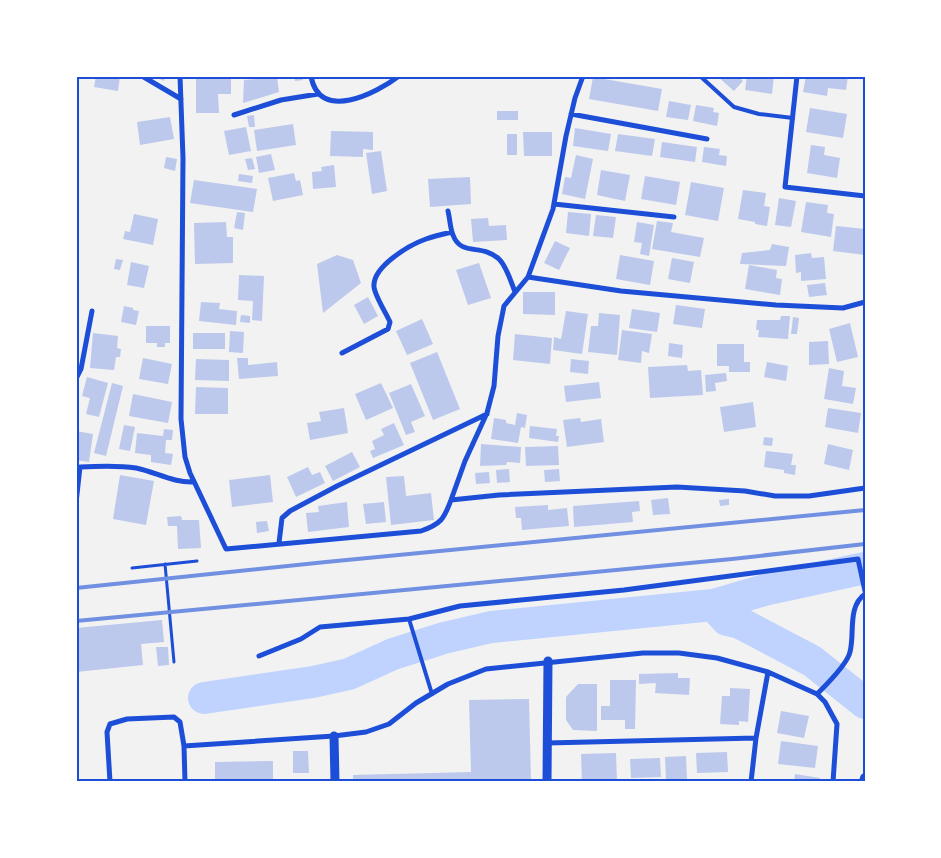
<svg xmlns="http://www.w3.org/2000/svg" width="941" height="858" viewBox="0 0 941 858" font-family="Inter,sans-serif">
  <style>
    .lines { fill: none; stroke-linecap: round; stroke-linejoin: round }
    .river { stroke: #bfd3fe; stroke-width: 32 }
    .building { fill: #bdc9ec }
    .path { stroke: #1d4ed8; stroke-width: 3 }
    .service { stroke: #1d4ed8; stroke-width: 4 }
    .minor { stroke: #1d4ed8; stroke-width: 5 }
    .tertiary { stroke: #1d4ed8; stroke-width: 9 }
    .secondary { stroke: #1d4ed8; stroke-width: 10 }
    .rail { stroke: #7290e2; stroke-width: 4 }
    .neatline { fill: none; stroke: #1d4ed8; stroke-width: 2 }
  </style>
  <rect width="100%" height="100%" fill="#f2f2f2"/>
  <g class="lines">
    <!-- river -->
    <path class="river" d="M713 605 727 620 740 623 812 661 865 703
      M204 698 313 682 349 674 393 654 444 638 491 627 713 605 768 589 865 568"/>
  </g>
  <!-- building -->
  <path class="building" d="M96 76H120L118 91 94 87Z
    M153 76H165L164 81Z
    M196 76H231V94H218L219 113H196Z
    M294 76H302L303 80 295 81Z
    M717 76H738L743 81 734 91Z
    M747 76H774L772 94 745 90Z
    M806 76H848L846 90 828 88 827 96 803 92Z
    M277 77 279 92 243 103 244 80Z
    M593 77 662 89 658 111 589 99Z
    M669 101 691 105 688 120 666 117Z
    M696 105 714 108 713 112 719 113 717 126 693 121Z
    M810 108 847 114 843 138 806 132Z
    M497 111H518V120H497Z
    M254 115 255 127H249L247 116Z
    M170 117 174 139 140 145 137 122Z
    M293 124 296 145 257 151 254 130Z
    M246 127 251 151 229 155 224 131Z
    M575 128 611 134 608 151 573 146Z
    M331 131 373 132V150L363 149V157L330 156Z
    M523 132H552V156H524Z
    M507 134H517V155H507Z
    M618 134 655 139 652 156 615 151Z
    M662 142 697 147 695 162 660 157Z
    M811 145 825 147 824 155 840 158 837 178 807 173Z
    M704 147 720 149 719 155 727 156 726 166 702 162Z
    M381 151 387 191 372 194 366 153Z
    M271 154 275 170 259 173 256 157Z
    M576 155 593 159 585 199 562 194 565 177 571 178Z
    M166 157 177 159 175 171 164 168Z
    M252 158 255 169 248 170 245 159Z
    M334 165 336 187 313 189 312 172 322 171 321 167Z
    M601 170 630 175 625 201 597 195Z
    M294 173 296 181 300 180 303 195 273 201 268 178Z
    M239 174 253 176 252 183 238 181Z
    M645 176 680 182 676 205 641 199Z
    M470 177 471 204 430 207 428 179Z
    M194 180 257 189 253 212 190 203Z
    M691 182 724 188 718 221 685 215Z
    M743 190 766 193 764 206 770 207 767 226 755 224V222L738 219Z
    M779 198 796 201 791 227 775 225Z
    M806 202 828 205 827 213 834 214 831 237 801 232Z
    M237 212 245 213 243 230 234 228Z
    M568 212 591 214 589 236 566 233Z
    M134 214 158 219 153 245 123 239 125 231 130 232Z
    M596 215 616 217 613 238 593 236Z
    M488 218 489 226 506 225 507 240 473 242 471 219Z
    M657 221 673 223 671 232 704 238 700 257 652 249Z
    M226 222 227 237H233V263L195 264 194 223Z
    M637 222 654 225 649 256 640 254 642 243 634 242Z
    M836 226 865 229V255L833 251Z
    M555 241 570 248 559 270 544 263Z
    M772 244 789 247 786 266 740 264 742 253 770 250Z
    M811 253 812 258 824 257 826 279 801 281V272L796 273 795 255Z
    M337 255 353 260 361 283 323 313 317 264Z
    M620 255 654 261 650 285 616 279Z
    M672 258 694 262 690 283 668 279Z
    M116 259 123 260 120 270 114 269Z
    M131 262 149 266 144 288 127 285Z
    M479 263 491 298 468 305 456 270Z
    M749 265 777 270 776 278 782 279 780 295 745 289Z
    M239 275 264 276 262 321 252 320 253 301 238 300Z
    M825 283 827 295 809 297 807 285Z
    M523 292H555V315L523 314Z
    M368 297 378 316 364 324 354 305Z
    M201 302 220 303 219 309 237 311 236 325 199 321Z
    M676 305 705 309 702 328 673 324Z
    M124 306 133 308V310L139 311 136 325 121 322Z
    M632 309 660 313 657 332 629 328Z
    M566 311 588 314 582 354 553 350 554 337 561 339Z
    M599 313 620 315 617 355 588 352 591 326H598Z
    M241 315 250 316V323L240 322Z
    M781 316H790L788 339 758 337 759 330H756L757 320H780Z
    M793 317 799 318 797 334H791Z
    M422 319 433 344 407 355 396 331Z
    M850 323 858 357 837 362 829 329Z
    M146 326H170V343H165V347H157V343H146Z
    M622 330 652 334 649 353 642 351 641 363 618 360Z
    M230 331 244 332 243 353 229 352Z
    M93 333 118 336 117 348 121 349 120 357H116L114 370 90 368Z
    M193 333H225V349H193Z
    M515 334 552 338 550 364 513 360Z
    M828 341 829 364 809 365V342Z
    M669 343 683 345 682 358 668 356Z
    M717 344H744V362H750V372H729V366H717Z
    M437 352 460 409 433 420 410 363Z
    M143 358 172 364 168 384 139 379Z
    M237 358H248V365L277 362 278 376 239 379Z
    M196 359 229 360V381L195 380Z
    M571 359 589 361 588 374 570 372Z
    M767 362 788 366 786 381 764 377Z
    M687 365 688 371 701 370 703 395 650 398 648 367Z
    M829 368 844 371 842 386 856 388 853 404 824 399Z
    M726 373 727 381 715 383 716 391 706 392 705 375Z
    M87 377 108 383 99 417 86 414 90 398 82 396Z
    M599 382 601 398 566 402 564 386Z
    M112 383 123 386 106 456 94 453Z
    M381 383 393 408 366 420 355 394Z
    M411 384 425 416 411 422 415 432 406 435 389 393Z
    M196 387 228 388V414H195Z
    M133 394 172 402 168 423 129 416Z
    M753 402 756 427 724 432 720 407Z
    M344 408 348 433 310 440 307 423 321 421 319 412Z
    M828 408 861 413 858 433 825 427Z
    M517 413 527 415 525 428 521 427 518 443 491 439 494 418 506 420V423L515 425Z
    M580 418 581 422 601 419 604 442 567 447 563 420Z
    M394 423 404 445 373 458 370 451 375 449 372 441 384 435 381 429Z
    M124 425 135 427 130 451 119 449Z
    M530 426 557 429 556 436H559L558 442 529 438Z
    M164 429 173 430 172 440H166L165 453 173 454 171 465 151 462V455L135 453 137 433 163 436Z
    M76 431 93 434 89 462 76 460Z
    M764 437 773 438 772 446 763 445Z
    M481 444 521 447 520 463 507 462 506 465 480 466Z
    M828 444 853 450 849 470 824 464Z
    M558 446 559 465 526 466 525 447Z
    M766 451 793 454 791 465H796L795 475 784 473V470L764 467Z
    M352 452 360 467 333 481 325 466Z
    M308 467 312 475 320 472 325 483 296 497 287 477Z
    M509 469 510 482 497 483 496 470Z
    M559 469 560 481 545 482 544 470Z
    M489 472 490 483 476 484 475 473Z
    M120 475 154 481 146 525 113 519Z
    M270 475 273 502 232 507 229 480Z
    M404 476 406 496 431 493 434 520 391 525 386 477Z
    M668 498 670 514 653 515 651 500Z
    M729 499V505L720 506 719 500Z
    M639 501 640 511 632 512 633 522 574 527 573 506Z
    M347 502 349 527 308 532 306 513 319 512 318 506Z
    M384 502 386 522 366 524 363 504Z
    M548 505V510L567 508 569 526 522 530 521 518H516L515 507Z
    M181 516 182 520H199L201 548 178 549 177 526H168L167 517Z
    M267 521 269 531 257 533 256 522Z
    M162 620 164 642 141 644 143 665 76 672V628Z
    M156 647H168L169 665 158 666Z
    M678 673V678H690L689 695 655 693 656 683 639 684V674Z
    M610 680H636L635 729H625V720H601V706H610Z
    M578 684H597V731L573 730 566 720V697Z
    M730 688 750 689 748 722 739 721V725L720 724 722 696H730Z
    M529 699 531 782H353V775L471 772 469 700Z
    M781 711 809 716 804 738 777 733Z
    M781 741 818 746 815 768 778 764Z
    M293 751H308L309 773H293Z
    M727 752 728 772 697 773 696 753Z
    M616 753 617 782H582L581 754Z
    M686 756 687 779 666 780 665 757Z
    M660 758 661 777 631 778 630 759Z
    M273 761V782H215V762Z
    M795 774 820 778V782H794Z"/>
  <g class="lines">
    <!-- path -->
    <path class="path" d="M165 564 174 662
      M132 568 197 561"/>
    <!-- service -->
    <path class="service" d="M700 76 734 107 759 114 793 118
      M409 619 432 694"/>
    <!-- minor -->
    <path class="minor" d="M142 76 181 99
      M180 76 183 158 181 419 185 457 190 473 226 549 421 531C441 524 444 519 451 500L499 495 677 487 745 491 775 496H809L865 488
      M311 76C319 123 377 93 399 76
      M797 76 785 187 865 196
      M571 114 707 139
      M234 115 281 100 318 94
      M554 204 674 217
      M448 211C450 219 450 228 453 235 461 257 482 243 499 259 507 267 511 282 515 292
      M528 277 621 291 776 305 843 308 865 302
      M342 353 388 329 390 322C386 313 375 296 374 287 372 267 409 245 426 239 434 236 443 234 452 232
      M76 379 81 369 92 311
      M451 500 465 461 487 413 494 386 498 336 504 306 528 277 553 209 566 136 575 98 583 76
      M76 503 80 467C99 466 117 465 136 468 156 472 173 483 194 482
      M279 543 282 518 290 511 337 486 487 414
      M259 656 301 639 320 627 409 619 460 606 624 590 858 559 865 591
      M817 694 825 702 837 724 833 782
      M547 743 756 738
      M184 746 334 736 366 732 389 724 416 703 448 684 486 669 643 653H679L717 658 768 672 817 694C826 685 847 665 850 652 855 633 847 607 865 594
      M110 782 107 732 110 724 127 719 174 717 180 722 184 746 185 782
      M751 782 756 738 768 672"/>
    <!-- tertiary -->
    <path class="tertiary" d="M334 736 335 782
      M547 782 548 661"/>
    <!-- secondary -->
    <path class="secondary" d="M864 782 865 778"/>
    <!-- rail -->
    <path class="rail" d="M76 588 326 562 865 510
      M76 621 732 559 865 544"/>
  </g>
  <!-- border -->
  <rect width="941" height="858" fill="none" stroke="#ffffff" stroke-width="155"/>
  <rect x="78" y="78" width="786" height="702" class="neatline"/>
</svg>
